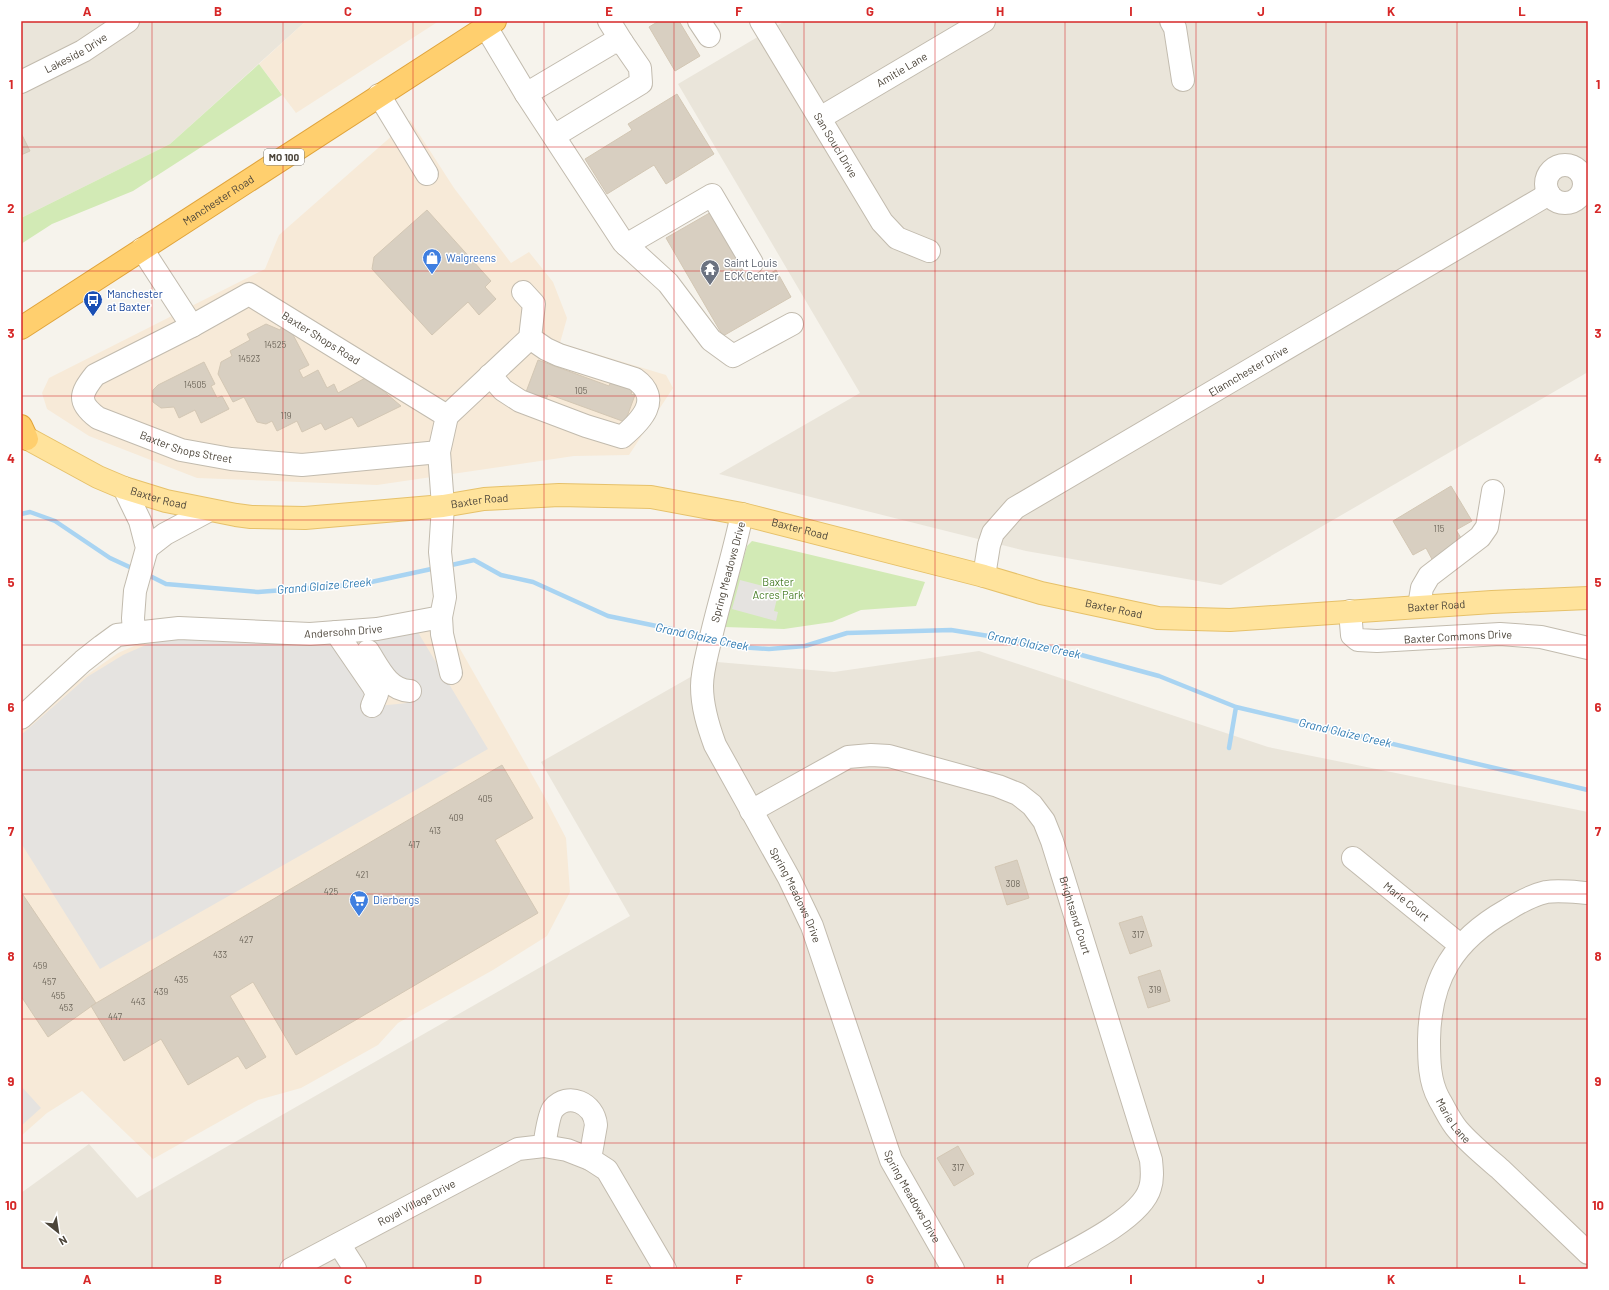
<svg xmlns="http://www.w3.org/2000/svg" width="1609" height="1290" viewBox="0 0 1609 1290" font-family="Barlow,sans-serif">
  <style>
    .residential { fill: #eae5da }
    .commercial { fill: #f7ead8 }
    .green { fill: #d2eab5 }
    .parking { fill: #e5e3e0 }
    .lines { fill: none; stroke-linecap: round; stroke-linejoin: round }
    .stream { stroke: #a9d4f2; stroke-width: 4.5 }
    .building { fill: #d8cfc1; stroke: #d3c7b4 }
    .minor-casing { stroke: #c2bbae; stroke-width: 24 }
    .major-casing { stroke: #e6c16a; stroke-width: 24 }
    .highway-casing { stroke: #e0a43c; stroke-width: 24 }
    .minor { stroke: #fff; stroke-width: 22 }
    .major { stroke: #ffe39c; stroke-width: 22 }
    .highway { stroke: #ffcf6e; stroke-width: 22 }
    .grid { fill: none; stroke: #d62828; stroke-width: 1; stroke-opacity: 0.55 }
    .labels { text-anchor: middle; stroke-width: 3; stroke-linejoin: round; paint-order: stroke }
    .number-label { font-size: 9px; fill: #6e675b }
    .shield { fill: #fff; stroke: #817c74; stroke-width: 1 }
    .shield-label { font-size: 10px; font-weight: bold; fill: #4b4439 }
    .street-label { font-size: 11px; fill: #4b4439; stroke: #fff }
    .shop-label { font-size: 11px; fill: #366cbe; stroke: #fff; text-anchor: start }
    .worship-label { font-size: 11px; fill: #5b616d; stroke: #fff; text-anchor: start }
    .transit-label { font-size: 11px; fill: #164399; stroke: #fff; text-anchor: start }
    .park-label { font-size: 11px; fill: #4a7f2a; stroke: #fff }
    .water-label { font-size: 12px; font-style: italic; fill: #2e7ab2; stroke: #fff }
    .neatline { fill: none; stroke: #d62828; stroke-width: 1.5 }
    .grid-label { font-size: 13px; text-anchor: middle; font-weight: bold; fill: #d62828 }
  </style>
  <rect width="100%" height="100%" fill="#f6f3ec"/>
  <!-- residential -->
  <path class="residential" d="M21 21H306L170 144 21 218Z
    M785 21H1588V372L1221 585 1026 551 719 474 860 393 678 84Z
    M979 651 1268 747 1588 812V1269H21V1193L89 1144 137 1198 630 916 541 762 717 662 834 672Z"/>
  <!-- commercial -->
  <path class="commercial" d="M306 21H439L296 113 259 64Z
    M410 120 454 188 511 263 529 252 553 282 567 318 560 343 666 375 673 388 629 455 574 456 377 485 197 478 89 436 47 409 42 393 49 378 265 269 279 235Z
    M447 626 543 794 566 838 570 892 547 936 493 970 398 1023 378 1045 301 1088 258 1100 153 1159 82 1091 47 1113 21 1136V730L81 679 118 653 157 636Z"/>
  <!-- green -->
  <path class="green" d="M259 64 282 95 133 191 52 224 21 244V218L170 144Z
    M752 541 925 582 916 606 861 610 832 622 784 629 724 627 747 546Z"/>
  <!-- parking -->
  <path class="parking" d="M740 580 779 590 774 611 778 612 776 621 732 609Z
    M416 629 488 749 100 969 21 843V735L87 677 123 655 157 640 210 637 247 643 337 641 378 706 407 703 365 639Z
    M21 1086 41 1108 21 1126Z"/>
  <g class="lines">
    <!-- stream -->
    <path class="stream" d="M21 514 30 512 55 521 110 558 136 570
      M447 566 474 560 501 575 533 582 608 616 671 629 705 638
      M146 574 166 584 258 592 362 584 436 568
      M716 641 739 647 769 649 805 646 847 633 951 630 1014 640 1074 653 1159 676 1236 707 1588 790
      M1229 748 1236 707"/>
  </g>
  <!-- building -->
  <path class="building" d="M659 21H679L700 56 675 71 649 27Z
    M677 94 714 154 666 184 654 165 607 194 585 159 632 130 628 124Z
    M21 133 30 151 21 155Z
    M427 210 491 281 485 287 496 299 479 315 468 302 432 335 372 269 374 257Z
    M713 211 754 283 776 270 791 297 723 336 666 238Z
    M266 324 280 330 283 325 290 329 309 365 299 370 303 378 318 370 327 388 334 384 338 393 367 377 401 406 358 427 352 417 325 430 321 423 302 432 297 421 277 431 272 421 266 424 257 422 244 397 233 402 218 374 221 362 232 356 230 351 250 340 247 334Z
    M538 360 609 386 612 379 633 387 631 394 635 395 625 422 548 394 546 400 526 392Z
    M204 362 215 384 211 386 217 398 222 396 229 409 201 423 195 410 179 418 174 407 161 408 153 402V390L158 385Z
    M1451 486 1472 521 1456 530 1465 544 1434 563 1426 548 1413 555 1393 521Z
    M502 765 533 818 495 840 538 913 296 1055 253 982 230 996 266 1057 246 1069 238 1056 188 1085 161 1039 124 1061 91 1006Z
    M1017 860 1029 898 1007 905 995 867Z
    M21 892 96 1003 48 1037 21 996Z
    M1142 916 1152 946 1130 954 1119 923Z
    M1160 970 1170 1001 1148 1008 1138 977Z
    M958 1146 974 1174 954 1186 937 1158Z"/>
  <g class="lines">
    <defs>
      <g id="minor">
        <path d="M609 21 622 42"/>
        <path d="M699 21 709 36"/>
        <path id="s1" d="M761 21 882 222 897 238 929 251"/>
        <path d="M1171 21 1175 28 1183 80"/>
        <path d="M486 27 526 94 623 242 668 283 711 340 733 356 792 324"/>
        <path id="s2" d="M21 82 83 51 128 21"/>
        <path d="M526 94 612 43 622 42 640 68 641 83 554 136"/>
        <path d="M379 95 427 174"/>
        <path id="s3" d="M820 118 984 21"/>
        <circle cx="1565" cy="184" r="19"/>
        <path d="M626 245 712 195 752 263"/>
        <path id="s4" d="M192 326 95 375C80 394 77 402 98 418L181 450 231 459 302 465 439 452"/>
        <path d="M490 375 503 390 520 401 586 426 622 437C641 421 663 399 635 379L559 355 546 349 530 338"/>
        <path d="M447 416 530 338 534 304 523 292"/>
        <path d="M124 488 140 521 147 548 135 591 133 618 134 633"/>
        <path id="s5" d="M742 514C733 557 720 598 710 641 707 655 702 671 702 686 702 707 708 726 715 745L789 878 812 926 891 1160 953 1269"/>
        <path d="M147 548 165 534 208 511"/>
        <path id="s6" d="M984 576 989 545 993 533 1015 508 1549 194"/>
        <path d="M1419 606 1422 588 1429 576 1480 537 1487 527 1493 491"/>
        <path id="s7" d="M1350 611 1352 635 1358 640 1377 641 1500 634 1541 637 1588 648"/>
        <path d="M441 617 442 634 451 673"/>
        <path d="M336 632 373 686 377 694 372 706"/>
        <path d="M368 651C379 668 388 690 410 691"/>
        <path id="s8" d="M21 718 83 661 102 646 117 635 179 628 310 634 377 629 441 617 445 597 440 552 443 506 439 452 447 416 249 294 192 326 142 249"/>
        <path id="s9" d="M751 811 848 757 871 755 889 756 998 786 1018 794 1032 805 1044 821 1052 841 1151 1160C1152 1170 1153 1179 1150 1188 1141 1220 1068 1253 1039 1269"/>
        <path id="s10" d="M1353 858 1460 945"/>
        <path id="s11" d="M1588 893C1574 892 1559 890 1546 892 1533 895 1518 903 1507 910 1454 940 1430 978 1429 1040 1429 1059 1429 1081 1439 1099 1445 1109 1450 1121 1458 1130 1470 1144 1486 1157 1500 1169 1529 1197 1559 1225 1588 1253"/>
        <path d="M544 1146C546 1137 548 1116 553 1109 568 1091 594 1103 596 1125L590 1159"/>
        <path d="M339 1244 355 1269"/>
        <path id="s12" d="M291 1269 518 1149 544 1146 567 1150 590 1159 607 1170 665 1269"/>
      </g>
      <g id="major">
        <path id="s13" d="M21 435 98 477 124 488 166 501 236 515 251 517 305 518 443 506 484 499 559 495 651 497 742 514 984 576 1041 593 1158 618 1230 620 1492 602 1588 598"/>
      </g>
      <g id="highway">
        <path id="s14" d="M21 328 495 21"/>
        <path d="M21 426 27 439"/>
      </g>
    </defs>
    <!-- minor casing -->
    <use href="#minor" class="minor-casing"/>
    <!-- major casing -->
    <use href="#major" class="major-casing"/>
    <!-- highway casing -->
    <use href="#highway" class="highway-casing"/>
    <!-- minor -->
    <use href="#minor" class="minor"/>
    <!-- major -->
    <use href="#major" class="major"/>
    <!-- highway -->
    <use href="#highway" class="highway"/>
  </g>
  <!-- grid -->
  <path class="grid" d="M152 21V1269M283 21V1269M413 21V1269M544 21V1269M674 21V1269M804 21V1269M935 21V1269M1065 21V1269M1196 21V1269M1326 21V1269M1457 21V1269M21 147H1588M21 271H1588M21 396H1588M21 520H1588M21 645H1588M21 770H1588M21 894H1588M21 1019H1588M21 1143H1588"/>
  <!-- icons -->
  <defs>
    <symbol id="shop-pin" viewBox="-11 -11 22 30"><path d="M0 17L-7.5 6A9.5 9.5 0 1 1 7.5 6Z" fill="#3f7fe0" stroke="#fff"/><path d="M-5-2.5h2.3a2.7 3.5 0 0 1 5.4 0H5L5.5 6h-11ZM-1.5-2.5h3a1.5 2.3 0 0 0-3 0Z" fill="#fff"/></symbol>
    <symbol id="temple-pin" viewBox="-11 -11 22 30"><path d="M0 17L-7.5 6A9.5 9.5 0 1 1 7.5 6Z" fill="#6b7280" stroke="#fff"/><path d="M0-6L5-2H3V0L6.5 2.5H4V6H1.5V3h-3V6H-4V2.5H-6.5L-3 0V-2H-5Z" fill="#fff"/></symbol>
    <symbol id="bus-pin" viewBox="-11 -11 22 30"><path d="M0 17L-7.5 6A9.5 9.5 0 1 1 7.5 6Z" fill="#1a4fb4" stroke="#fff"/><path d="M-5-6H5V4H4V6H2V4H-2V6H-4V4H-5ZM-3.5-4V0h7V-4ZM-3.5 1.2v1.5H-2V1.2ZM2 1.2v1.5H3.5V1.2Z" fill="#fff"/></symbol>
    <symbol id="supermarket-pin" viewBox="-11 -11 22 30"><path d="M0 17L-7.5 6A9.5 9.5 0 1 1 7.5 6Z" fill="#3f7fe0" stroke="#fff"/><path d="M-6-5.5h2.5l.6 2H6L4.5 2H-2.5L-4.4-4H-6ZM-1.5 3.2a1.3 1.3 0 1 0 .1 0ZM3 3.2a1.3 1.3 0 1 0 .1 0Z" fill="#fff"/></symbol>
  </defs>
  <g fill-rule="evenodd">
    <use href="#shop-pin" x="421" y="247" width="22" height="30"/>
    <use href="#temple-pin" x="699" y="258" width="22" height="30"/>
    <use href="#bus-pin" x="82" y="289" width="22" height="30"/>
    <use href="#supermarket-pin" x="348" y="889" width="22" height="30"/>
  </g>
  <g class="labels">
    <!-- number labels -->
    <g class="number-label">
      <text x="275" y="348">14525</text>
      <text x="249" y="362">14523</text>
      <text x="195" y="388">14505</text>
      <text x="581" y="394">105</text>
      <text x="286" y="419">119</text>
      <text x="1439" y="532">115</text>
      <text x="485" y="802">405</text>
      <text x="456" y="821">409</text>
      <text x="435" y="834">413</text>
      <text x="414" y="848">417</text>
      <text x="362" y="878">421</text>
      <text x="1013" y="887">308</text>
      <text x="331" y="895">425</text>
      <text x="1138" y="938">317</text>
      <text x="246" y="943">427</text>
      <text x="220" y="958">433</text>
      <text x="40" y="969">459</text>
      <text x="181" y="983">435</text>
      <text x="49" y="985">457</text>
      <text x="1155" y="993">319</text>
      <text x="161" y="995">439</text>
      <text x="58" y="999">455</text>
      <text x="138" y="1005">443</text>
      <text x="66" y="1011">453</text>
      <text x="115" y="1020">447</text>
      <text x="958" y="1171">317</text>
    </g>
    <!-- shield labels -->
    <rect class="shield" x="264" y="149" width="40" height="16" rx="3"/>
    <g class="shield-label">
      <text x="284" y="161">MO 100</text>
    </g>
    <!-- street labels -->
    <g class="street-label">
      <text dy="4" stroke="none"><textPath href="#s2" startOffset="62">Lakeside Drive</textPath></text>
      <text dy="4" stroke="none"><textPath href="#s3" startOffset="95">Amitie Lane</textPath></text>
      <text dy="4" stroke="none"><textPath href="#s1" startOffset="145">San Souci Drive</textPath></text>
      <text dy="4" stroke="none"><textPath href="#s14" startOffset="235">Manchester Road</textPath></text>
      <text transform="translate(321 338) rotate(32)" y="4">Baxter Shops Road</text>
      <text dy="4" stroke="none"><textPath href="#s6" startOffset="348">Elannchester Drive</textPath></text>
      <text dy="4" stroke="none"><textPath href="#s4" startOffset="254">Baxter Shops Street</textPath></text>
      <text dy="4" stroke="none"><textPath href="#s13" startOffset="152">Baxter Road</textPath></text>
      <text dy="4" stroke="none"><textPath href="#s13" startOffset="476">Baxter Road</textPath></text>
      <text dy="4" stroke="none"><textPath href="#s13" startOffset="800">Baxter Road</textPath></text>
      <text transform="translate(728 572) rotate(-75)" y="4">Spring Meadows Drive</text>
      <text dy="4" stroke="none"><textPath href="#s13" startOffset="1448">Baxter Road</textPath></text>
      <text dy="4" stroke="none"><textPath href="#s13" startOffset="1124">Baxter Road</textPath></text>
      <text dy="4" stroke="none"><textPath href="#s8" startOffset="354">Andersohn Drive</textPath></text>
      <text dy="4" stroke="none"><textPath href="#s7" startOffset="132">Baxter Commons Drive</textPath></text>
      <text dy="4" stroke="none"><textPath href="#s5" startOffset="408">Spring Meadows Drive</textPath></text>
      <text dy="4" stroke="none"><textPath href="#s10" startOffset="69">Marie Court</textPath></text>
      <text dy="4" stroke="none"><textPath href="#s9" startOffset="424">Brightsand Court</textPath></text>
      <text dy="4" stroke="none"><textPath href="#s11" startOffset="332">Marie Lane</textPath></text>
      <text dy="4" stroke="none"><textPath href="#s5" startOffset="732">Spring Meadows Drive</textPath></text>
      <text dy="4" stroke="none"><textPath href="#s12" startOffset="142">Royal Village Drive</textPath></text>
    </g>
    <!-- shop labels -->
    <g class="shop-label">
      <text x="446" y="262">Walgreens</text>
      <text x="373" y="904">Dierbergs</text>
    </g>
    <!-- worship labels -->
    <g class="worship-label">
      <text x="724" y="267">Saint Louis<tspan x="724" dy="13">ECK Center</tspan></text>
    </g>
    <!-- transit labels -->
    <g class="transit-label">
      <text x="107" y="298">Manchester<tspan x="107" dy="13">at Baxter</tspan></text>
    </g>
    <!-- park labels -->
    <g class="park-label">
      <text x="778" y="586">Baxter<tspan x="778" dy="13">Acres Park</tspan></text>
    </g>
    <!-- water labels -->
    <g class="water-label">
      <text transform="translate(324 586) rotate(-5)" y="4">Grand Glaize Creek</text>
      <text transform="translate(702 637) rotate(12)" y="4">Grand Glaize Creek</text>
      <text transform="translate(1034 645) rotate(12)" y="4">Grand Glaize Creek</text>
      <text transform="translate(1345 733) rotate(13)" y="4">Grand Glaize Creek</text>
    </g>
  </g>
  <!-- border -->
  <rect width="1609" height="1290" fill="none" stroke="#ffffff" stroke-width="44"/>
  <!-- north arrow -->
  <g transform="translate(58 1232) rotate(150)" stroke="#ffffff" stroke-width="3" paint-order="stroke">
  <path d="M0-3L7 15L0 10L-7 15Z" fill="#4b4439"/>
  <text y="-6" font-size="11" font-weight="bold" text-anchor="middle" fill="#4b4439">N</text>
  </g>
  <rect x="22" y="22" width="1565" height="1246" class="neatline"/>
  <g class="grid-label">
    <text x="87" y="16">A</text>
    <text x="218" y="16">B</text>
    <text x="348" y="16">C</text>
    <text x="478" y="16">D</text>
    <text x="609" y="16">E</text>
    <text x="739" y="16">F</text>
    <text x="870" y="16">G</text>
    <text x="1000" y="16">H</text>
    <text x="1131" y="16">I</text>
    <text x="1261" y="16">J</text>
    <text x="1391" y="16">K</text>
    <text x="1522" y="16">L</text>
    <text x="11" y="89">1</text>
    <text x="1598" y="89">1</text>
    <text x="11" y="213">2</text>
    <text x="1598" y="213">2</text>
    <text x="11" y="338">3</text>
    <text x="1598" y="338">3</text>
    <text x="11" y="463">4</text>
    <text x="1598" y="463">4</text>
    <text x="11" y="587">5</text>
    <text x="1598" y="587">5</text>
    <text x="11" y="712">6</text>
    <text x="1598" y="712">6</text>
    <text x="11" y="836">7</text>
    <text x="1598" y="836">7</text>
    <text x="11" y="961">8</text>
    <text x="1598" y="961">8</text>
    <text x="11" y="1086">9</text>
    <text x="1598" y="1086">9</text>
    <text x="11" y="1210">10</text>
    <text x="1598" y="1210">10</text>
    <text x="87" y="1284">A</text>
    <text x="218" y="1284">B</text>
    <text x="348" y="1284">C</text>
    <text x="478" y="1284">D</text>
    <text x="609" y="1284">E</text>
    <text x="739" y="1284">F</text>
    <text x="870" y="1284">G</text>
    <text x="1000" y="1284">H</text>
    <text x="1131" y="1284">I</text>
    <text x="1261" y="1284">J</text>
    <text x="1391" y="1284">K</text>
    <text x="1522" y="1284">L</text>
  </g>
</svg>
